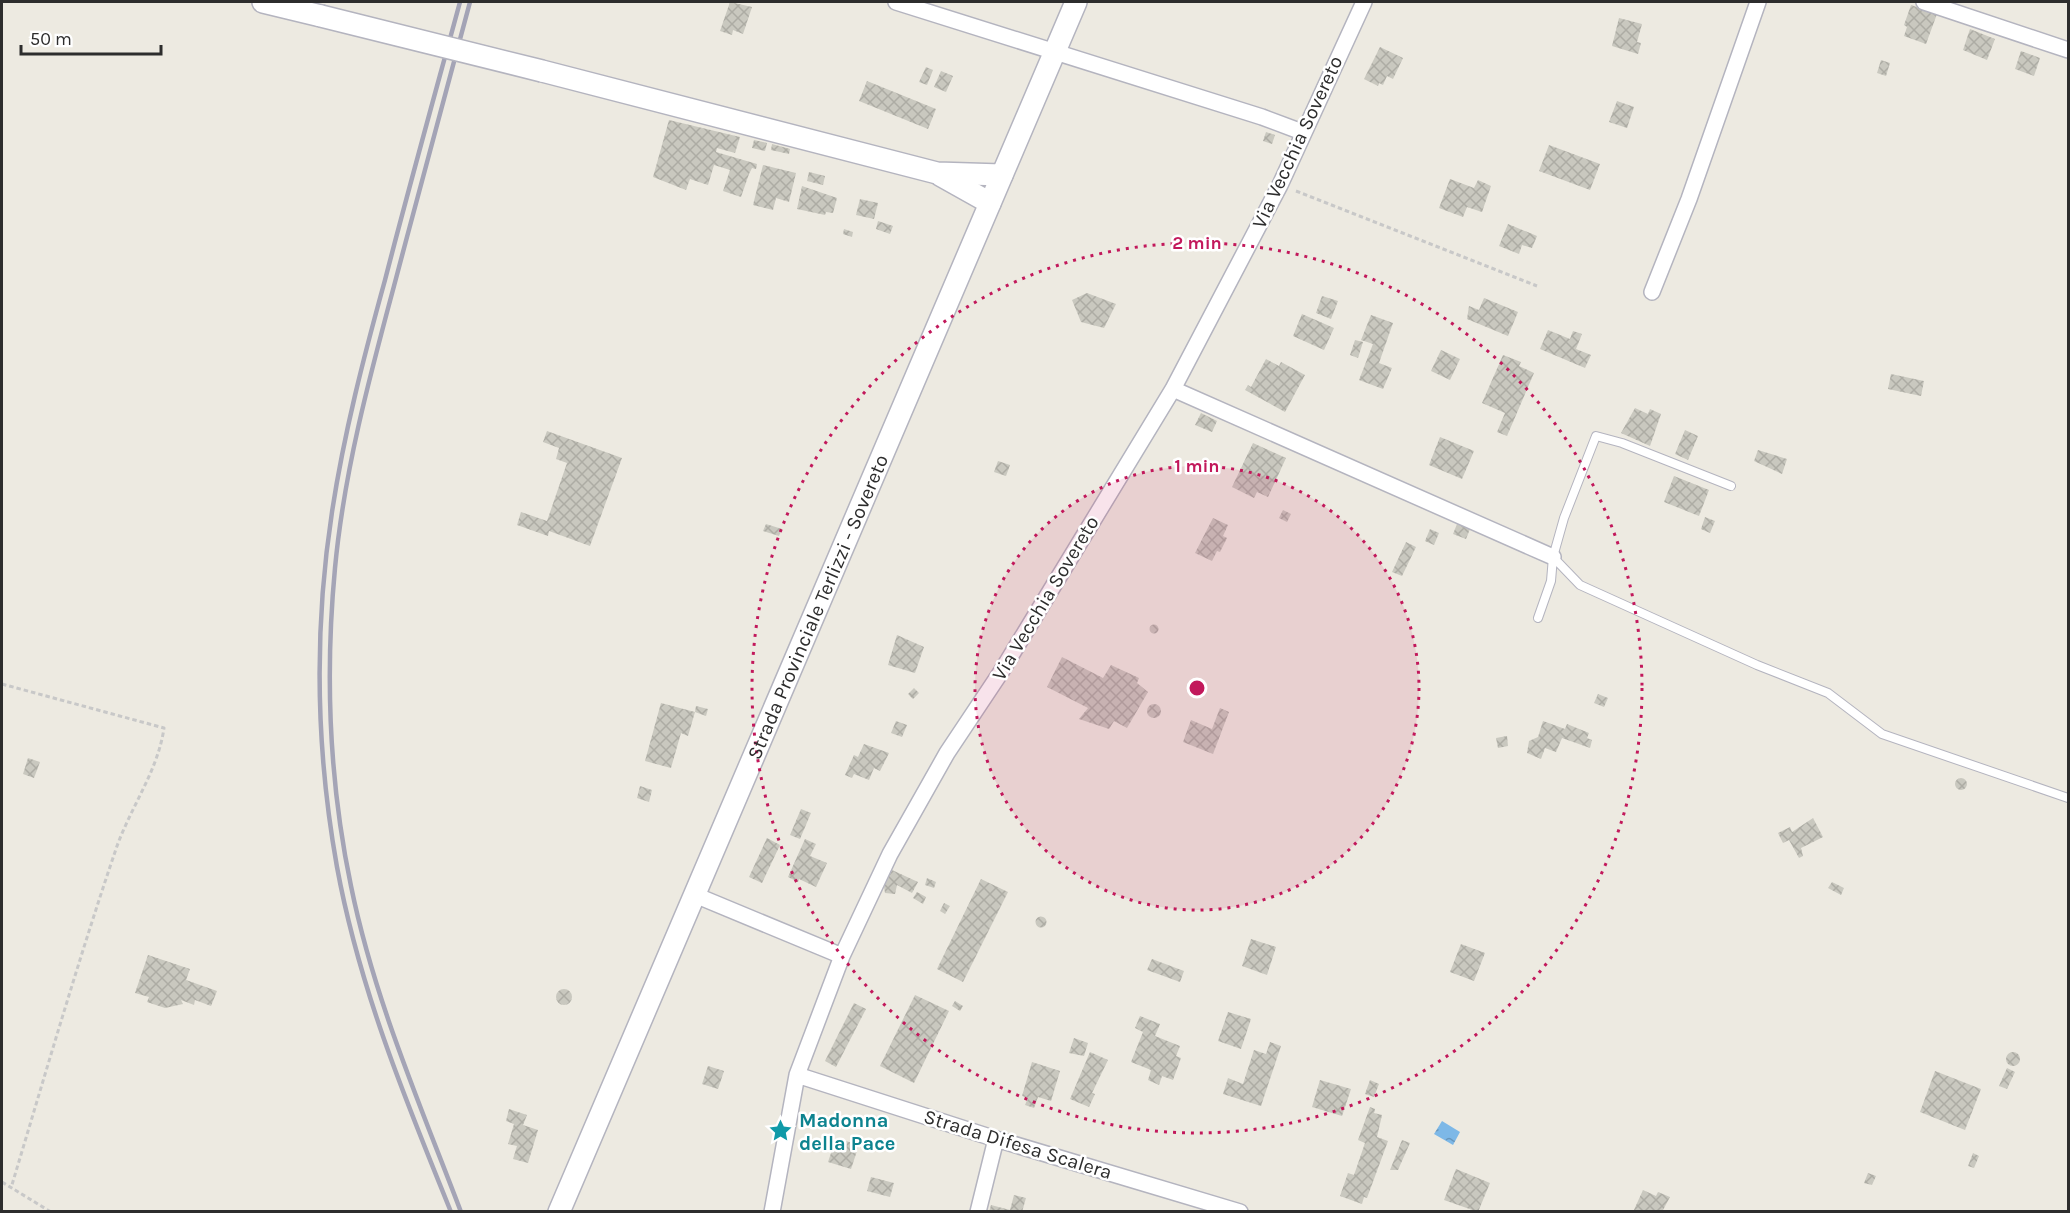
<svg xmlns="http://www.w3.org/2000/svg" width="2070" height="1213" viewBox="0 0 2070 1213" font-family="Karla,sans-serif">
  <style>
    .water { fill: url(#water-ripples) }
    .building { fill: url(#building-cross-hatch) }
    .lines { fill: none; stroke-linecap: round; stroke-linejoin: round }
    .lane-casing { stroke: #b4b4bf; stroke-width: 10 }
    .street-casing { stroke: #b4b4bf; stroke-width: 18 }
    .secondary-casing { stroke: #b4b4bf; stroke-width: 24 }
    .path { stroke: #c8c8c8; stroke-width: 3; stroke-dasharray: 4.5 3; stroke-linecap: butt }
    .lane { stroke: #fff; stroke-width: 8 }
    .street { stroke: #fff; stroke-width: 15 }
    .secondary { stroke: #fff; stroke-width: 21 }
    .rail { stroke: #a4a4b6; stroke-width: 4.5 }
    .secondary-bridge-casing { stroke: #b4b4bf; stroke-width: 24; stroke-linecap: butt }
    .secondary-bridge { stroke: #fff; stroke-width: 21 }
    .ring { fill: none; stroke: #c2185b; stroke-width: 3; stroke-dasharray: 3 6 }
    .labels { text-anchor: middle; stroke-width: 5; stroke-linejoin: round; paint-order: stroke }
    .street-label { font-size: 20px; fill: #2d2d2d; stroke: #fff }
    .culture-label { font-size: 20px; font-weight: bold; fill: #0d838f; stroke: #fff; text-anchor: start }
    .centre { fill: #c2185b; stroke: #fff; stroke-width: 3 }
    .ring-label { font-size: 18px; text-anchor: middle; font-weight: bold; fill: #c2185b; stroke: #fff; stroke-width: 5; stroke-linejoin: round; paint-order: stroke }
  </style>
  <defs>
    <pattern id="water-ripples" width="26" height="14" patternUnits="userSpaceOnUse" patternTransform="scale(1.5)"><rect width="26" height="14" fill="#7db8e7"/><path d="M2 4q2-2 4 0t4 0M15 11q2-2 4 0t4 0" fill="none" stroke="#6796bc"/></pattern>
    <pattern id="building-cross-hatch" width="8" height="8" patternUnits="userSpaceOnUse" patternTransform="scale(1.5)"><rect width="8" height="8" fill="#c9c8bf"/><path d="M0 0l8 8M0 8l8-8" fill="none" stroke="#adaca4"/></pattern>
  </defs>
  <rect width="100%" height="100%" fill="#edeae1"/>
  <!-- water -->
  <path class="water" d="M1442 1121 1460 1132 1453 1145 1434 1134Z"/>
  <!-- building -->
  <path class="building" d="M730 2 752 7 743 34 733 30 732 35 720 31Z
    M1911 5 1937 14 1926 44 1904 36 1907 27 1904 25Z
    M1619 18 1642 24 1637 42 1641 43 1638 54 1612 46Z
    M1970 29 1995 39 1987 60 1963 50Z
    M1380 47 1403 58 1393 79 1387 76 1383 85 1379 83 1378 86 1364 79Z
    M2021 51 2040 58 2034 76 2015 69Z
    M1881 60 1890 63 1886 76 1877 73Z
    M926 67 933 70 927 85 919 82Z
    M941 71 953 76 946 92 934 87Z
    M867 81 936 109 928 129 859 101Z
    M1617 101 1634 107 1627 128 1609 122Z
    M669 120 740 137 735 153 717 148 716 152 757 164 756 169 752 168 749 174 741 197 723 191 730 170 714 165 708 185 690 179 686 190 653 177Z
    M1266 132 1275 135 1272 144 1263 141Z
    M754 140 767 143 765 151 752 148Z
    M772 144 790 149 789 154 771 150Z
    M1549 145 1600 164 1590 190 1539 171Z
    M763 165 796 173 789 202 776 198 773 210 753 205Z
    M809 172 825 176 823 185 807 181Z
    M1450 179 1474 188 1478 180 1491 186 1482 212 1467 207 1463 217 1439 208Z
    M802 186 837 198 833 213 826 212 825 215 797 209Z
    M860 199 878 203 874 219 856 215Z
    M878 221 893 226 890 234 876 229Z
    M1508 224 1537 236 1532 248 1522 245 1519 254 1499 246Z
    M844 229 853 232 852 237 843 234Z
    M1087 293 1116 304 1104 328 1081 322 1072 300Z
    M1322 296 1338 301 1331 319 1316 313Z
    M1484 298 1518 312 1508 336 1467 319 1469 306 1479 310Z
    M1302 314 1334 328 1324 350 1293 336Z
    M1371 315 1393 323 1379 363 1392 368 1383 389 1359 380 1373 344 1361 340Z
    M1548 330 1570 339 1573 331 1582 334 1576 349 1591 355 1585 368 1540 349Z
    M1355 340 1363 342 1358 358 1350 355Z
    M1441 350 1460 359 1450 380 1431 371Z
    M1503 355 1521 362 1519 366 1534 373 1507 436 1497 432 1505 413 1482 403Z
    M1266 359 1279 366 1281 362 1305 375 1285 412 1245 390 1248 385 1251 387Z
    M1891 374 1924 381 1921 396 1888 389Z
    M1635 408 1648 414 1650 409 1661 414 1650 446 1621 433Z
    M1201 413 1217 421 1212 432 1195 425Z
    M1685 430 1698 436 1688 460 1675 454Z
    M547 431 622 458 590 546 549 531 548 536 517 525 521 512 547 521 567 463 556 459 559 448 543 442Z
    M1440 437 1474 451 1462 479 1429 465Z
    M1253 443 1286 458 1268 497 1257 492 1254 498 1232 487Z
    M1758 450 1787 459 1782 474 1754 461Z
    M998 461 1010 465 1006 476 994 472Z
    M1674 476 1709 490 1699 516 1664 502Z
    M1283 510 1291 514 1287 522 1279 518Z
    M1705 517 1715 521 1710 533 1701 529Z
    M1213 518 1228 525 1223 536 1227 538 1220 552 1217 551 1212 561 1195 553Z
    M766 524 782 529 779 536 763 531Z
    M1457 524 1470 529 1466 539 1453 534Z
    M1430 529 1439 533 1434 545 1425 541Z
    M1406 542 1416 547 1402 576 1392 572Z
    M1149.5 629a4.5 4.5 0 1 1 9 0a4.5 4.5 0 1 1-9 0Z
    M897 635 924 647 915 673 888 665Z
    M1062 657 1103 678 1111 665 1139 678 1137 683 1148 692 1127 728 1114 721 1109 729 1079 719 1088 708 1047 687Z
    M914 688 919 693 913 699 908 694Z
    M1598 694 1608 698 1604 707 1594 703Z
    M661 703 695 712 688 736 681 733 671 768 645 761Z
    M1147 711a7 7 0 1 1 14 0a7 7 0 1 1-14 0Z
    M696 706 708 709 706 716 695 712Z
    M1220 708 1229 712 1213 754 1183 742 1191 720 1212 729Z
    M896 721 907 725 902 737 891 733Z
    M1543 721 1565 729 1567 724 1589 733 1587 738 1592 740 1590 748 1562 738 1556 752 1545 748 1541 759 1527 753 1529 741 1538 737Z
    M1507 736 1508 746 1498 748 1496 738Z
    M864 744 889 753 880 771 874 768 869 780 854 774 852 778 845 775 854 755 858 757Z
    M28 758 40 762 34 778 23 774Z
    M1955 784a6 6 0 1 1 12 0a6 6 0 1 1-12 0Z
    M640 786 652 790 649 802 637 798Z
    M801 809 811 813 800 839 790 835Z
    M1813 818 1823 837 1801 848 1803 856 1799 858 1789 840 1783 843 1778 833 1790 827 1792 832Z
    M767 838 780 845 762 883 749 877Z
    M805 839 816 844 810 856 827 863 816 887 799 879 798 882 788 877Z
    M892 870 918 882 912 893 897 885 895 894 885 893 884 887Z
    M927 878 936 882 934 888 925 885Z
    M981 879 1008 892 963 982 937 969Z
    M1832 882 1844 888 1841 895 1828 888Z
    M917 892 926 897 923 904 913 898Z
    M944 903 950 906 945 914 940 911Z
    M1035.5 922a5.5 5.5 0 1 1 11 0a5.5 5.5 0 1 1-11 0Z
    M1251 939 1276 947 1267 975 1242 966Z
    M1461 944 1485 953 1474 981 1450 972Z
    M148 955 190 969 186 980 217 991 211 1006 195 1000 194 1005 181 1000 183 1004 165 1008 147 1002 149 997 135 993Z
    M1152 959 1184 971 1180 982 1147 970Z
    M556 997a8 8 0 1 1 16 0a8 8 0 1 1-16 0Z
    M915 995 949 1011 914 1083 880 1066Z
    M955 1001 963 1006 960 1011 952 1006Z
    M854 1003 866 1009 836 1067 825 1061Z
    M1228 1012 1251 1019 1241 1049 1218 1041Z
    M1140 1016 1160 1024 1155 1036 1180 1046 1176 1056 1181 1058 1173 1080 1162 1076 1159 1085 1148 1080 1151 1070 1131 1062 1143 1032 1135 1028Z
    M1074 1038 1088 1043 1084 1056 1069 1053Z
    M1270 1042 1281 1046 1261 1106 1223 1094 1228 1078 1243 1084 1254 1050 1266 1054Z
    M1090 1052 1108 1060 1092 1093 1095 1094 1089 1107 1070 1099Z
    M2006 1059a7 7 0 1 1 14 0a7 7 0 1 1-14 0Z
    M1032 1062 1060 1071 1051 1101 1038 1097 1034 1108 1025 1105 1028 1098 1022 1096Z
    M708 1066 724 1071 718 1089 702 1084Z
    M2007 1068 2015 1072 2007 1089 1999 1086Z
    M1935 1071 1981 1089 1965 1130 1920 1112Z
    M1320 1080 1351 1089 1342 1116 1312 1107Z
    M1370 1080 1379 1084 1374 1097 1365 1094Z
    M1370 1107 1375 1109 1374 1113 1382 1115 1377 1137 1388 1141 1367 1198 1364 1197 1362 1204 1340 1196 1348 1173 1354 1175 1365 1143 1358 1140Z
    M509 1109 527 1115 523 1125 538 1130 528 1163 513 1159 517 1146 508 1144 514 1124 506 1121Z
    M836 1138 859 1145 851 1169 828 1162Z
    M1402 1140 1410 1143 1398 1170H1390Z
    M1973 1153 1979 1156 1974 1168 1968 1166Z
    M1456 1169 1490 1183 1478 1212 1444 1200Z
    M1868 1173 1876 1176 1872 1185 1864 1183Z
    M871 1177 894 1183 890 1197 867 1191Z
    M1643 1190 1656 1196 1658 1192 1670 1197 1662 1212H1633Z
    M1014 1195 1026 1198 1022 1212H989L991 1205 1010 1210Z"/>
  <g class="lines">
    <defs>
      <path id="lane" d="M1553 557 1580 585 1757 665 1828 693 1882 734 2068 798
        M1538 618 1551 581 1553 557 1564 518 1596 436 1622 443 1731 486"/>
      <path id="street" d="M896 2 1262 117 1302 132
        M1924 2 2068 50
        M1652 292 1689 199 1758 2
        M1173 389 1553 557
        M695 895 842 956
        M797 1075 996 1139 1240 1212
        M772 1212 797 1075 842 956 890 854 947 753 1001 672 1173 389 1280 185 1364 2
        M978 1212 996 1139"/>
      <g id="secondary">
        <path d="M263 2 321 16"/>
        <path d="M542 71 937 173 1002 175"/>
        <path d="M940 175 990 203"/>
        <path id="s1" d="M559 1212 1076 2"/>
      </g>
    </defs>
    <!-- lane casing -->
    <use href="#lane" class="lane-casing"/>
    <!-- street casing -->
    <use href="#street" class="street-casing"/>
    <!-- secondary casing -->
    <use href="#secondary" class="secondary-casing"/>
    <!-- path -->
    <path class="path" d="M1296 191 1537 286
      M2 684 164 728C158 771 130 808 116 849 78 961 45 1075 11 1188
      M2 1182 51 1212"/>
    <!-- lane -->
    <use href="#lane" class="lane"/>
    <!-- street -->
    <use href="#street" class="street"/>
    <!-- secondary -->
    <use href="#secondary" class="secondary"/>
    <!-- rail -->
    <path class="rail" d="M451 1212C405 1099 359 987 337 867 316 750 314 629 332 512 344 433 364 356 385 280 409 187 435 94 460 2
      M461 1212C420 1104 374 999 351 886 329 781 325 674 335 568 344 472 369 379 394 286 419 191 445 96 470 2"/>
    <defs>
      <path id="secondary-bridge" d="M321 16 542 71"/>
    </defs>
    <!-- secondary-bridge casing -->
    <use href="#secondary-bridge" class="secondary-bridge-casing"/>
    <!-- secondary-bridge -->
    <use href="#secondary-bridge" class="secondary-bridge"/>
  </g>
  <!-- distance rings -->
  <circle cx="1197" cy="688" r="222" fill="#c2185b" fill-opacity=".12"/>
  <g class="ring">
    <circle cx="1197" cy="688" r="222"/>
    <circle cx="1197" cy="688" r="445"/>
  </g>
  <!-- icons -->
  <defs>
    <symbol id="sight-bare" viewBox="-9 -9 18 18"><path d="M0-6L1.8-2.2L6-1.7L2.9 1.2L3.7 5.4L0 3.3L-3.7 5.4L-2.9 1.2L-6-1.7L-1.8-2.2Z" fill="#0f9aa8" stroke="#fff" stroke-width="2.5" paint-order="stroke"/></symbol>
  </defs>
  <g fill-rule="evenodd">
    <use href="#sight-bare" x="764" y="1114" width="33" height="33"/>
  </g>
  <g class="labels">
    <!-- street labels -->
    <g class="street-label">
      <text transform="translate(1297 142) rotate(-65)" y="7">Via Vecchia Sovereto</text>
      <text transform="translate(1045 598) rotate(-59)" y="7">Via Vecchia Sovereto</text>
      <text dy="7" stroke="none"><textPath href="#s1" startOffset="658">Strada Provinciale Terlizzi - Sovereto</textPath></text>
      <text transform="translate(1018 1144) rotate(17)" y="7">Strada Difesa Scalera</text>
    </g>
    <!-- culture labels -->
    <g class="culture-label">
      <text x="799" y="1127">Madonna<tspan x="799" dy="23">della Pace</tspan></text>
    </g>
  </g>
  <circle cx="1197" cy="688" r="9" class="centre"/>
  <g class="ring-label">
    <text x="1197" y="249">2 min</text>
    <text x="1197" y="472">1 min</text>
  </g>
  <!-- border -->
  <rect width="2070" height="1213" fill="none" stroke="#2d2d2d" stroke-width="6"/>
  <!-- scale -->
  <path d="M21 45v9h140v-9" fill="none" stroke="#2d2d2d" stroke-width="3"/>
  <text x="30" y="45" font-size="18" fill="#2d2d2d" stroke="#ffffff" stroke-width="4.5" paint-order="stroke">50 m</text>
</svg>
